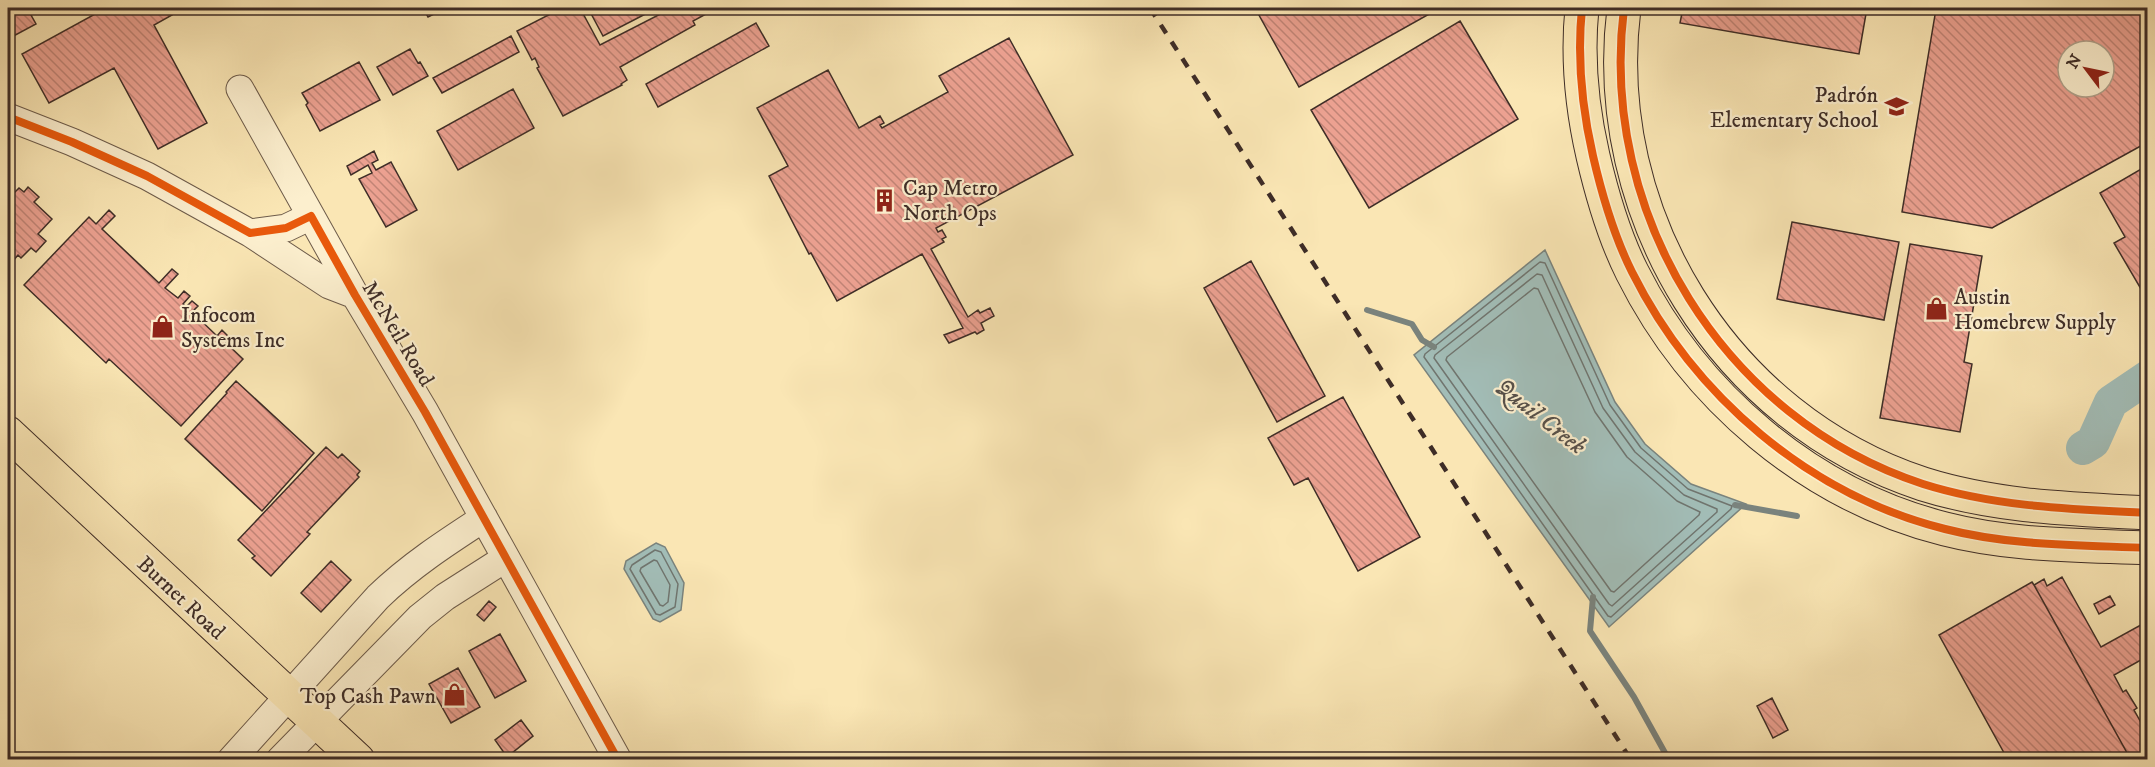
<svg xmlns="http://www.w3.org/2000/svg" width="2155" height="767" viewBox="0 0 2155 767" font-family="'IM FELL DW Pica',serif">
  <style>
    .water { fill: #a2bdb7; stroke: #7a837d; stroke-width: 1.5 }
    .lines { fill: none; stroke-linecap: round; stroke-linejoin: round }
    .shore { stroke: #70756f; stroke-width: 1.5 }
    .stream { stroke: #7a837d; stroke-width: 6 }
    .river { stroke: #a2bdb7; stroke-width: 34 }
    .building { fill: url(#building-back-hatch); stroke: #3e2d27; stroke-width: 1.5; fill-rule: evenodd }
    .minor-casing { stroke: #6d5b4a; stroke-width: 29 }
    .major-casing { stroke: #3e2d27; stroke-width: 35 }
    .minor { stroke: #fcefce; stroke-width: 27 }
    .major { stroke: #fae6b4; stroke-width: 33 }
    .rail { stroke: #3e2d27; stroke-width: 4.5; stroke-dasharray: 10 10; stroke-linecap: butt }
    .cycleway-casing { stroke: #fcefce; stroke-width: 11 }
    .cycleway { stroke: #e8590c; stroke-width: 8 }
    .labels { text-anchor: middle; stroke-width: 4.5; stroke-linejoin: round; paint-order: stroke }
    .poi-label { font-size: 22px; fill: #3e2d27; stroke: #fcefce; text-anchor: start }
    .street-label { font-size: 22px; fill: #3e2d27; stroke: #fcefce }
    .water-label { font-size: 24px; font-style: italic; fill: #57514b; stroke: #fcefce }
  </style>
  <defs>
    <pattern id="building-back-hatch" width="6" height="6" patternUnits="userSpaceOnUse" patternTransform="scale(1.5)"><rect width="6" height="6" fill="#eca191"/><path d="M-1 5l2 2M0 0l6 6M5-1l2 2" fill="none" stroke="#c18476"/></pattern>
  </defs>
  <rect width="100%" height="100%" fill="#fae6b4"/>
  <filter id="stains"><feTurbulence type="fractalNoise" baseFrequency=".00333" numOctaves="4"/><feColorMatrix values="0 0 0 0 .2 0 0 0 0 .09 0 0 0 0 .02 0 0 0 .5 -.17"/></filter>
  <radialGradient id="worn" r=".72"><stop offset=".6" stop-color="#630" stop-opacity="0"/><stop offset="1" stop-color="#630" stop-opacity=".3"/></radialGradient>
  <!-- water -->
  <path class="water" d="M1545 250 1615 402 1645 444 1691 484 1746 504 1609 627 1414 355Z
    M656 543 665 547 684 583 681 610 660 622 653 619 624 569 626 561Z"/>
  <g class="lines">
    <!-- shore -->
    <path class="shore" d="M1540 262 1545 263 1610 405 1641 448 1688 489 1732 506 1731 509 1611 617 1608 616 1424 357 1425 354Z
      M1537 274 1542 275 1603 408 1635 452 1684 495 1717 509V512L1612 606 1609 604 1434 358 1435 355Z
      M1534 288 1538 289 1595 412 1627 457 1677 501 1700 512 1699 515 1614 592 1611 591 1446 360 1447 357Z
      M655 550 661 552 678 584 675 607 660 615 656 614 630 569 632 565Z
      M654 560 657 561 670 585 668 602 663 606 660 605 640 571 641 568Z"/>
    <!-- stream -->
    <path class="stream" d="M1367 310 1412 324 1422 340 1434 347
      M1735 505 1797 516
      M1593 597 1590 631 1634 697 1669 760"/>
    <!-- river -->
    <path class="river" d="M2083 448 2093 442 2111 402 2148 377"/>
  </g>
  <!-- building -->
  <path class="building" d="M8 8H39L41 10 31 15 36 24 8 39Z
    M106 8H145L146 9 167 8 172 15 154 25 207 123 158 149 114 68 49 103 22 54Z
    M423 8H446L428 17Z
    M562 8H580L600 45 672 8H717L693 21 695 25 620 67 627 80 621 84 622 85 563 116 537 68 539 67 535 58 532 60 517 31Z
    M588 8H657L603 36Z
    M1255 8H1440L1299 87Z
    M1683 8H1867L1859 54 1680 23Z
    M1939 8H2148V142L1992 228 1902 212 1936 9ZM2068 51H2104V87H2068Z
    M1460 21 1518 119 1369 208 1311 110Z
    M756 23 769 46 658 107 646 84Z
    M511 36 519 52 442 93 433 78Z
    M1009 38 1073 155 936 228 938 232 942 230 946 237 942 239 944 242 931 249 968 317 978 310 980 313 990 308 994 316 981 323 984 330 977 334 975 332 949 343 944 335 963 328 922 254 837 301 811 253 809 254 769 176 788 166 757 108 828 70 859 128 880 116 884 123 880 125 882 128 948 92 939 76Z
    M410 49 418 63 420 62 428 76 393 95 377 67Z
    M359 62 380 100 320 131 306 105 308 103 302 93Z
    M513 89 534 128 458 170 437 131Z
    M374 151 378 160 372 163 376 170 391 162 417 210 386 227 359 179 372 173 368 165 351 175 347 166Z
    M2148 165V301L2114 243 2125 237 2100 193Z
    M28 187 39 197 34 202 52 219 38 234 46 241 36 252 31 248 21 258 18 255 8 267V189L13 194 19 188 24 192Z
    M109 210 115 216 102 229 159 283 172 269 178 274 165 288 178 298 184 291 190 296 183 304 186 307 192 301 198 306 192 312 217 336 222 330 229 337 225 342 243 359 181 426 109 359 106 363 24 285 89 217 96 224Z
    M1792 222 1899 242 1884 320 1777 299Z
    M1910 244 1982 256 1964 362 1972 364 1960 432 1880 418Z
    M1251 261 1325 396 1277 422 1204 288Z
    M236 381 314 453 262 511 185 439 227 393 226 392Z
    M1343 397 1420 537 1358 571 1308 478 1294 485 1268 438Z
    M326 447 338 458 342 454 360 471 357 475 359 477 307 532 310 534 271 576 252 558 255 556 238 540Z
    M331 561 351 580 321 612 301 593Z
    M2062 577 2101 647 2148 621V656L2114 675 2123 692 2126 690 2137 708 2134 710 2143 726 2148 724V760H2131L2034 585 2044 579 2047 586Z
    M2032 582 2034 585 2131 760H2008L1939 635Z
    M2110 596 2115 605 2099 614 2094 604Z
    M489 601 496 607 484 621 477 615Z
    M500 634 526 681 495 698 469 651Z
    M458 668 480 707 451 723 429 684Z
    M1772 698 1788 730 1773 738 1757 706Z
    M521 720 533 736 507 757 495 740Z"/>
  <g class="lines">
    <defs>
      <path id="minor" d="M240 89 311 216
        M8 117 72 142 147 176 250 233 286 228 311 216 355 295 425 412 618 760
        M250 233 329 285 355 295
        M231 760 378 597C410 566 447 542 484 518
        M280 760 420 617 445 597 506 558"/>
      <path id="major" d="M1582 8C1577 57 1582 108 1593 156 1602 195 1614 236 1632 272 1694 396 1809 495 1945 529 2011 546 2080 545 2148 548
        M1624 8C1598 214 1724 419 1923 484 1996 507 2071 509 2148 513
        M8 433 358 760"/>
    </defs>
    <!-- minor casing -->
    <use href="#minor" class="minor-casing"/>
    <!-- major casing -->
    <use href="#major" class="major-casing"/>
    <!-- minor -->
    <use href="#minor" class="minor"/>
    <!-- major -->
    <use href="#major" class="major"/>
    <!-- rail -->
    <path class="rail" d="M1150 8 1631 760"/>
    <defs>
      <path id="cycleway" d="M1582 8C1577 57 1582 108 1593 156 1602 195 1614 236 1632 272 1694 396 1809 495 1945 529 2011 546 2080 545 2148 548
        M1624 8C1598 214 1724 419 1923 484 1996 507 2071 509 2148 513
        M8 117 72 142 147 176 250 233 286 228 311 216 355 295 425 412 618 760"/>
    </defs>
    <!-- cycleway casing -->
    <use href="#cycleway" class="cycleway-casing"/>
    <!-- cycleway -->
    <use href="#cycleway" class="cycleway"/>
  </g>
  <!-- icons -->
  <defs>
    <symbol id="school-bare" viewBox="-9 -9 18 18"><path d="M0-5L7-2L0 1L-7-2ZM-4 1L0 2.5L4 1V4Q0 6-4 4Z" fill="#8f2418" stroke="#fcefce" stroke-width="2.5" paint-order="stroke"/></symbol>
    <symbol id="building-bare" viewBox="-9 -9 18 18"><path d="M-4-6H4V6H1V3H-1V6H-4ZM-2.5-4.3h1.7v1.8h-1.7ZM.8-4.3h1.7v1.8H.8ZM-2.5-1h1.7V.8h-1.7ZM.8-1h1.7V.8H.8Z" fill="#8f2418" stroke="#fcefce" stroke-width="2.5" paint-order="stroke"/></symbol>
    <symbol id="shop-bare" viewBox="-9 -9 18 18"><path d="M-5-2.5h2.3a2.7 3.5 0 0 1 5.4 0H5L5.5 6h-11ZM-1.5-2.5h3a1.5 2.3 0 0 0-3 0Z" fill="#8f2418" stroke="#fcefce" stroke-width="2.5" paint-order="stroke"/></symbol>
  </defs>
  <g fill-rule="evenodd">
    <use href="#school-bare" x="1880" y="90" width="33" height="33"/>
    <use href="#building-bare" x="868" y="184" width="33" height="33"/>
    <use href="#shop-bare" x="1920" y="292" width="33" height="33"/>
    <use href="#shop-bare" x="146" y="310" width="33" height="33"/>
    <use href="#shop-bare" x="438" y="678" width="33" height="33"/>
  </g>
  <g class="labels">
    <!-- poi labels -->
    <g class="poi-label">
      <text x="1878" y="102" text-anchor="end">Padrón<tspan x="1878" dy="25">Elementary School</tspan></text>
      <text x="903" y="195">Cap Metro<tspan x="903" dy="25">North Ops</tspan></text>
      <text x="1954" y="304">Austin<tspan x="1954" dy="25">Homebrew Supply</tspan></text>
      <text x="181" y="322">Infocom<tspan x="181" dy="25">Systems Inc</tspan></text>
      <text x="436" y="703" text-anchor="end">Top Cash Pawn</text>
    </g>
    <!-- street labels -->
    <g class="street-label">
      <text transform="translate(399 333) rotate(59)" y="8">McNeil Road</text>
      <text transform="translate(182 597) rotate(43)" y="8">Burnet Road</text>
    </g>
    <!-- water labels -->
    <g class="water-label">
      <text transform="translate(1541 416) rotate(38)" y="8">Quail Creek</text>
    </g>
  </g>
  <!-- margin -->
  <rect width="2155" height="767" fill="none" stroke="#fae6b4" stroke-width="30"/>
  <rect x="9" y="9" width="2137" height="749" fill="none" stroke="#3e2d27" stroke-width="3"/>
  <rect x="15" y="15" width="2125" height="737" fill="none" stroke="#3e2d27" stroke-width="1.5"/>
  <!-- north arrow -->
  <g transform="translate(2086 69) rotate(302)"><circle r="28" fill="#fcefce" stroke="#b0a18b" stroke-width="1.5"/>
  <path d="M0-4.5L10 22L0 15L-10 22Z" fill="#8f2418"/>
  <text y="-9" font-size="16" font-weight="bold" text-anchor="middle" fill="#3e2d27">N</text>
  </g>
  <rect width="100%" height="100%" filter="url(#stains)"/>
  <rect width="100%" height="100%" fill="url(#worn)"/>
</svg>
